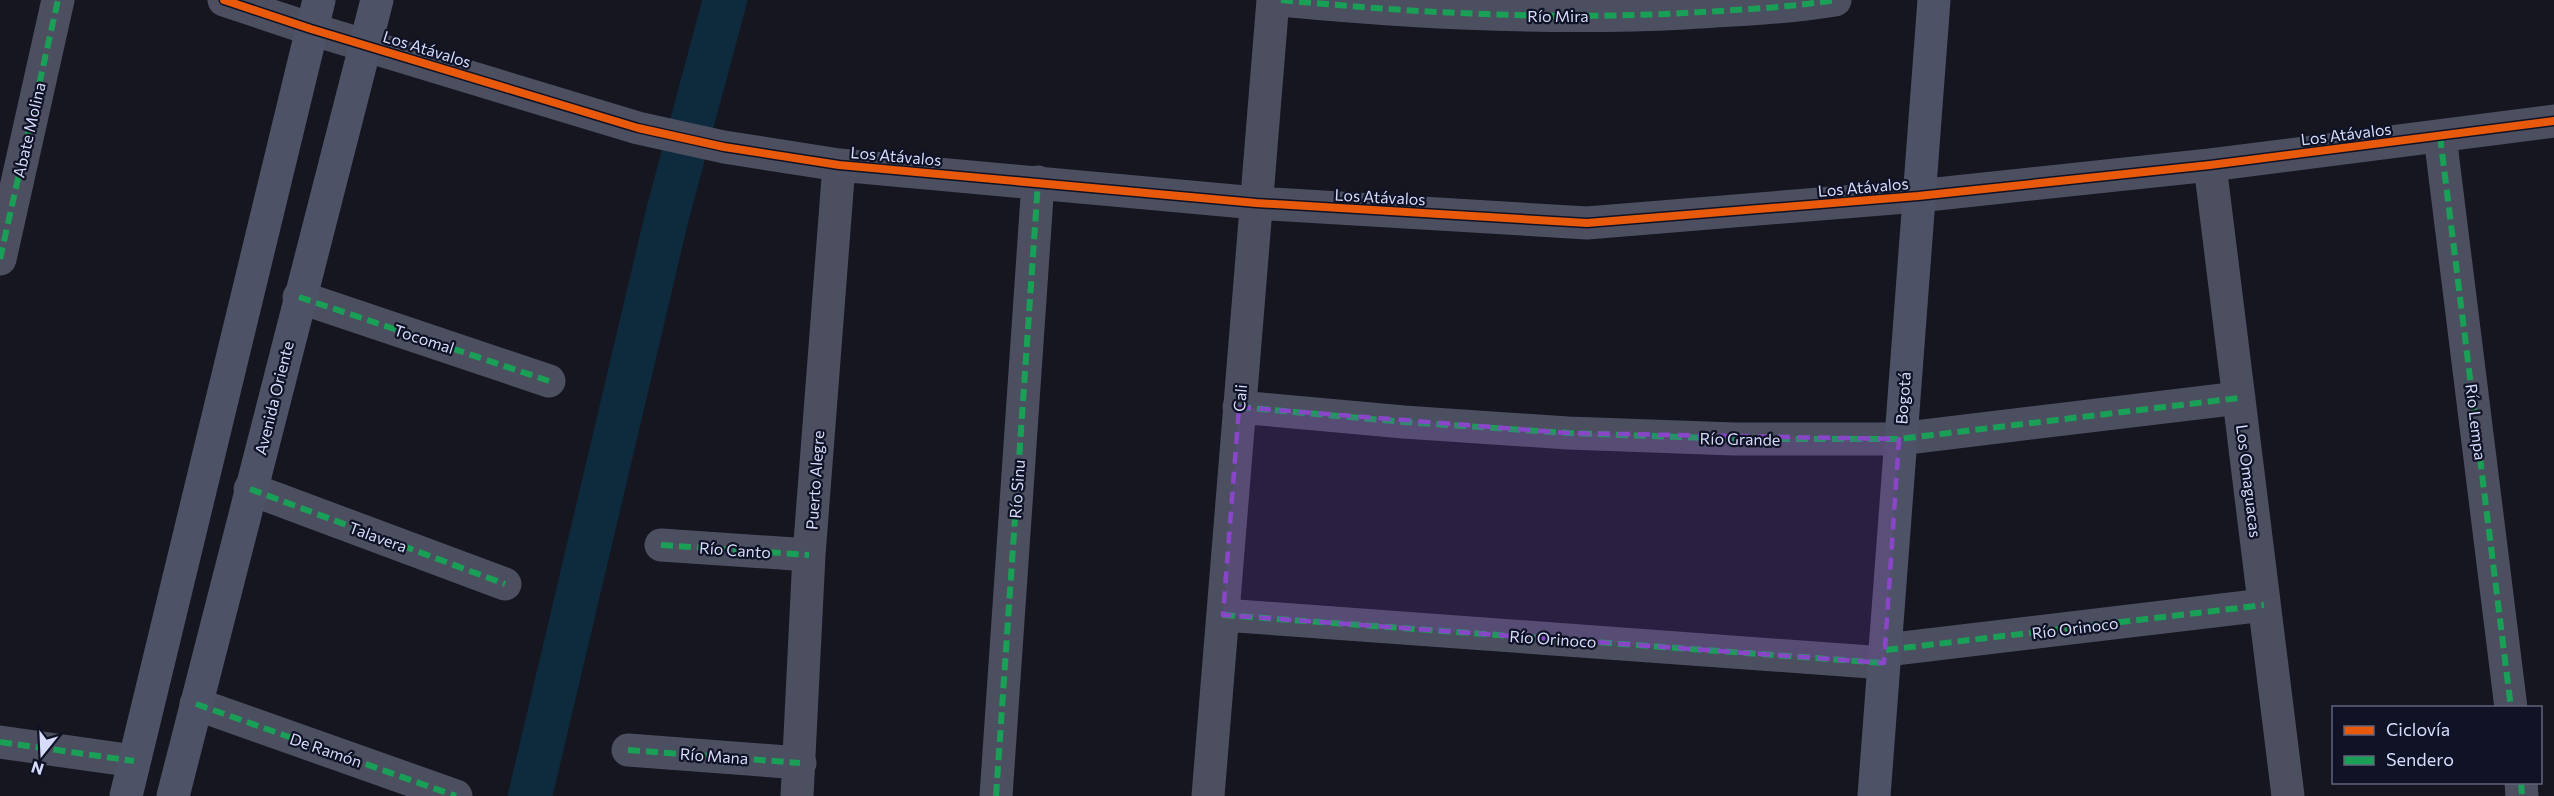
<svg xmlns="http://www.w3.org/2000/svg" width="2554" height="796" viewBox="0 0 2554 796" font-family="Commissioner,sans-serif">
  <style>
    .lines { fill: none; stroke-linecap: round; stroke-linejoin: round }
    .canal { stroke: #0e2b3e; stroke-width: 44 }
    .street { stroke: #4b4f60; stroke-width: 33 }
    .secondary { stroke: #4e5266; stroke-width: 33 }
    .quiet { stroke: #1a9f57; stroke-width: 6; stroke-dasharray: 12 6; stroke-linecap: butt }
    .cycleway-casing { stroke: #101225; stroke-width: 11 }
    .cycleway { stroke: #e8590c; stroke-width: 8 }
    .marked { fill: #8946c8; fill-opacity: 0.2; stroke: #8946c8; stroke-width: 4.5; stroke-dasharray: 12 8; stroke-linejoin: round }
    .labels { text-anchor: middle; stroke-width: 4.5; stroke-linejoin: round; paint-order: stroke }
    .street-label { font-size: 16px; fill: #d7dcfd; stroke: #101225 }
  </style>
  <rect width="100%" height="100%" fill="#151620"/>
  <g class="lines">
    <!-- canal -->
    <path class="canal" d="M530 796 667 216 725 0"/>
    <!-- street -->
    <path class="street" d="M224 0 311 29 638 128 724 147 839 165 1256 203 1587 223 1918 196 2210 165 2554 121
      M1281 0C1416 13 1549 20 1685 13 1734 10 1786 8 1835 0
      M2440 136 2511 708
      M2210 165 2288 796
      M0 259 58 0
      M299 297 549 381
      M1239 407 1404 422 1568 433 1734 439H1899L2239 398
      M250 489 505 584
      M661 545 809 555
      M1223 615 1884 663
      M1886 650 2264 605
      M196 704 456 796
      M0 742 134 761
      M628 750 800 763
      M2521 782 2522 796
      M797 796 809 555 839 165
      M996 796 1038 182
      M1208 796 1273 0"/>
    <!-- secondary -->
    <path class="secondary" d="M126 796 319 0
      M173 796 377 0
      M1874 796 1934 0"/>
    <!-- quiet -->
    <path class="quiet" d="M1281 0C1416 13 1549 20 1685 13 1734 10 1786 8 1835 0
      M2440 136 2511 708
      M0 259 58 0
      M299 297 549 381
      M1239 407 1404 422 1568 433 1734 439H1899L2239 398
      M250 489 505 584
      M661 545 809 555
      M1223 615 1884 663
      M1886 650 2264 605
      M196 704 456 796
      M0 742 134 761
      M628 750 800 763
      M2521 782 2522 796
      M996 796 1038 182"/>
    <defs>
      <path id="cycleway" d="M224 0 311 29 638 128 724 147 839 165 1256 203 1587 223 1918 196 2210 165 2554 121"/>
    </defs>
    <!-- cycleway casing -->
    <use href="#cycleway" class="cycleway-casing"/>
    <!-- cycleway -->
    <use href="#cycleway" class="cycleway"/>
  </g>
  <!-- marked area -->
  <path class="marked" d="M1239 407 1568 433 1899 439 1884 663 1223 615Z"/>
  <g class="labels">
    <!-- street labels -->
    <g class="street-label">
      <text x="1558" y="22">Río Mira</text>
      <text transform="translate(427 49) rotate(17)" y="6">Los Atávalos</text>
      <text transform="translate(29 130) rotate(-77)" y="6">Abate Molina</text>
      <text transform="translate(2346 134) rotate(-7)" y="6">Los Atávalos</text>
      <text transform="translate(896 156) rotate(5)" y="6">Los Atávalos</text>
      <text transform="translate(1863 187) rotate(-5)" y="6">Los Atávalos</text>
      <text transform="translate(1380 197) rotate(3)" y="6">Los Atávalos</text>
      <text transform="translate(424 339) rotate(18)" y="6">Tocomal</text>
      <text transform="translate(274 398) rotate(-76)" y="6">Avenida Oriente</text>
      <text transform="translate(1240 398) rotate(-85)" y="6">Cali</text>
      <text transform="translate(1903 398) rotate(-86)" y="6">Bogotá</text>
      <text transform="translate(2476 422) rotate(83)" y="6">Río Lempa</text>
      <text transform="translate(1740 439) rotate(1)" y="6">Río Grande</text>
      <text transform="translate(815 480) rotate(-86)" y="6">Puerto Alegre</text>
      <text transform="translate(2249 481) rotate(83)" y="6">Los Omaguacas</text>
      <text transform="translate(1017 489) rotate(-86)" y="6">Río Sinu</text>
      <text transform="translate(378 537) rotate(20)" y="6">Talavera</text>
      <text transform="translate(735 550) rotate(4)" y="6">Río Canto</text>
      <text transform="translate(2075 628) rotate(-7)" y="6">Río Orinoco</text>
      <text transform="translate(1553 639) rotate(4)" y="6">Río Orinoco</text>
      <text transform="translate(326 750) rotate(19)" y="6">De Ramón</text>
      <text transform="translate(714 756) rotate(4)" y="6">Río Mana</text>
    </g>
  </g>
  <!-- legend -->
  <rect x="2332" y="706" width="210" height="78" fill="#101225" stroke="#60637b" stroke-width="1.5"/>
  <rect x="2344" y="726" width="30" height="9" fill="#e8590c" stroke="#60637b" stroke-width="1.5"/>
  <text x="2386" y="736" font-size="18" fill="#d7dcfd">Ciclovía</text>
  <rect x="2344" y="756" width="30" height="9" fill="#1a9f57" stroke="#60637b" stroke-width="1.5"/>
  <text x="2386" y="766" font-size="18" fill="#d7dcfd">Sendero</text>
  <!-- north arrow -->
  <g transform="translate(42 754) rotate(198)" stroke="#101225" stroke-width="4.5" paint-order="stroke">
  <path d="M0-4.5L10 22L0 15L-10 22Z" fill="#d7dcfd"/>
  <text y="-9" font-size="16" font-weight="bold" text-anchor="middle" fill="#d7dcfd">N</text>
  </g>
</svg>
